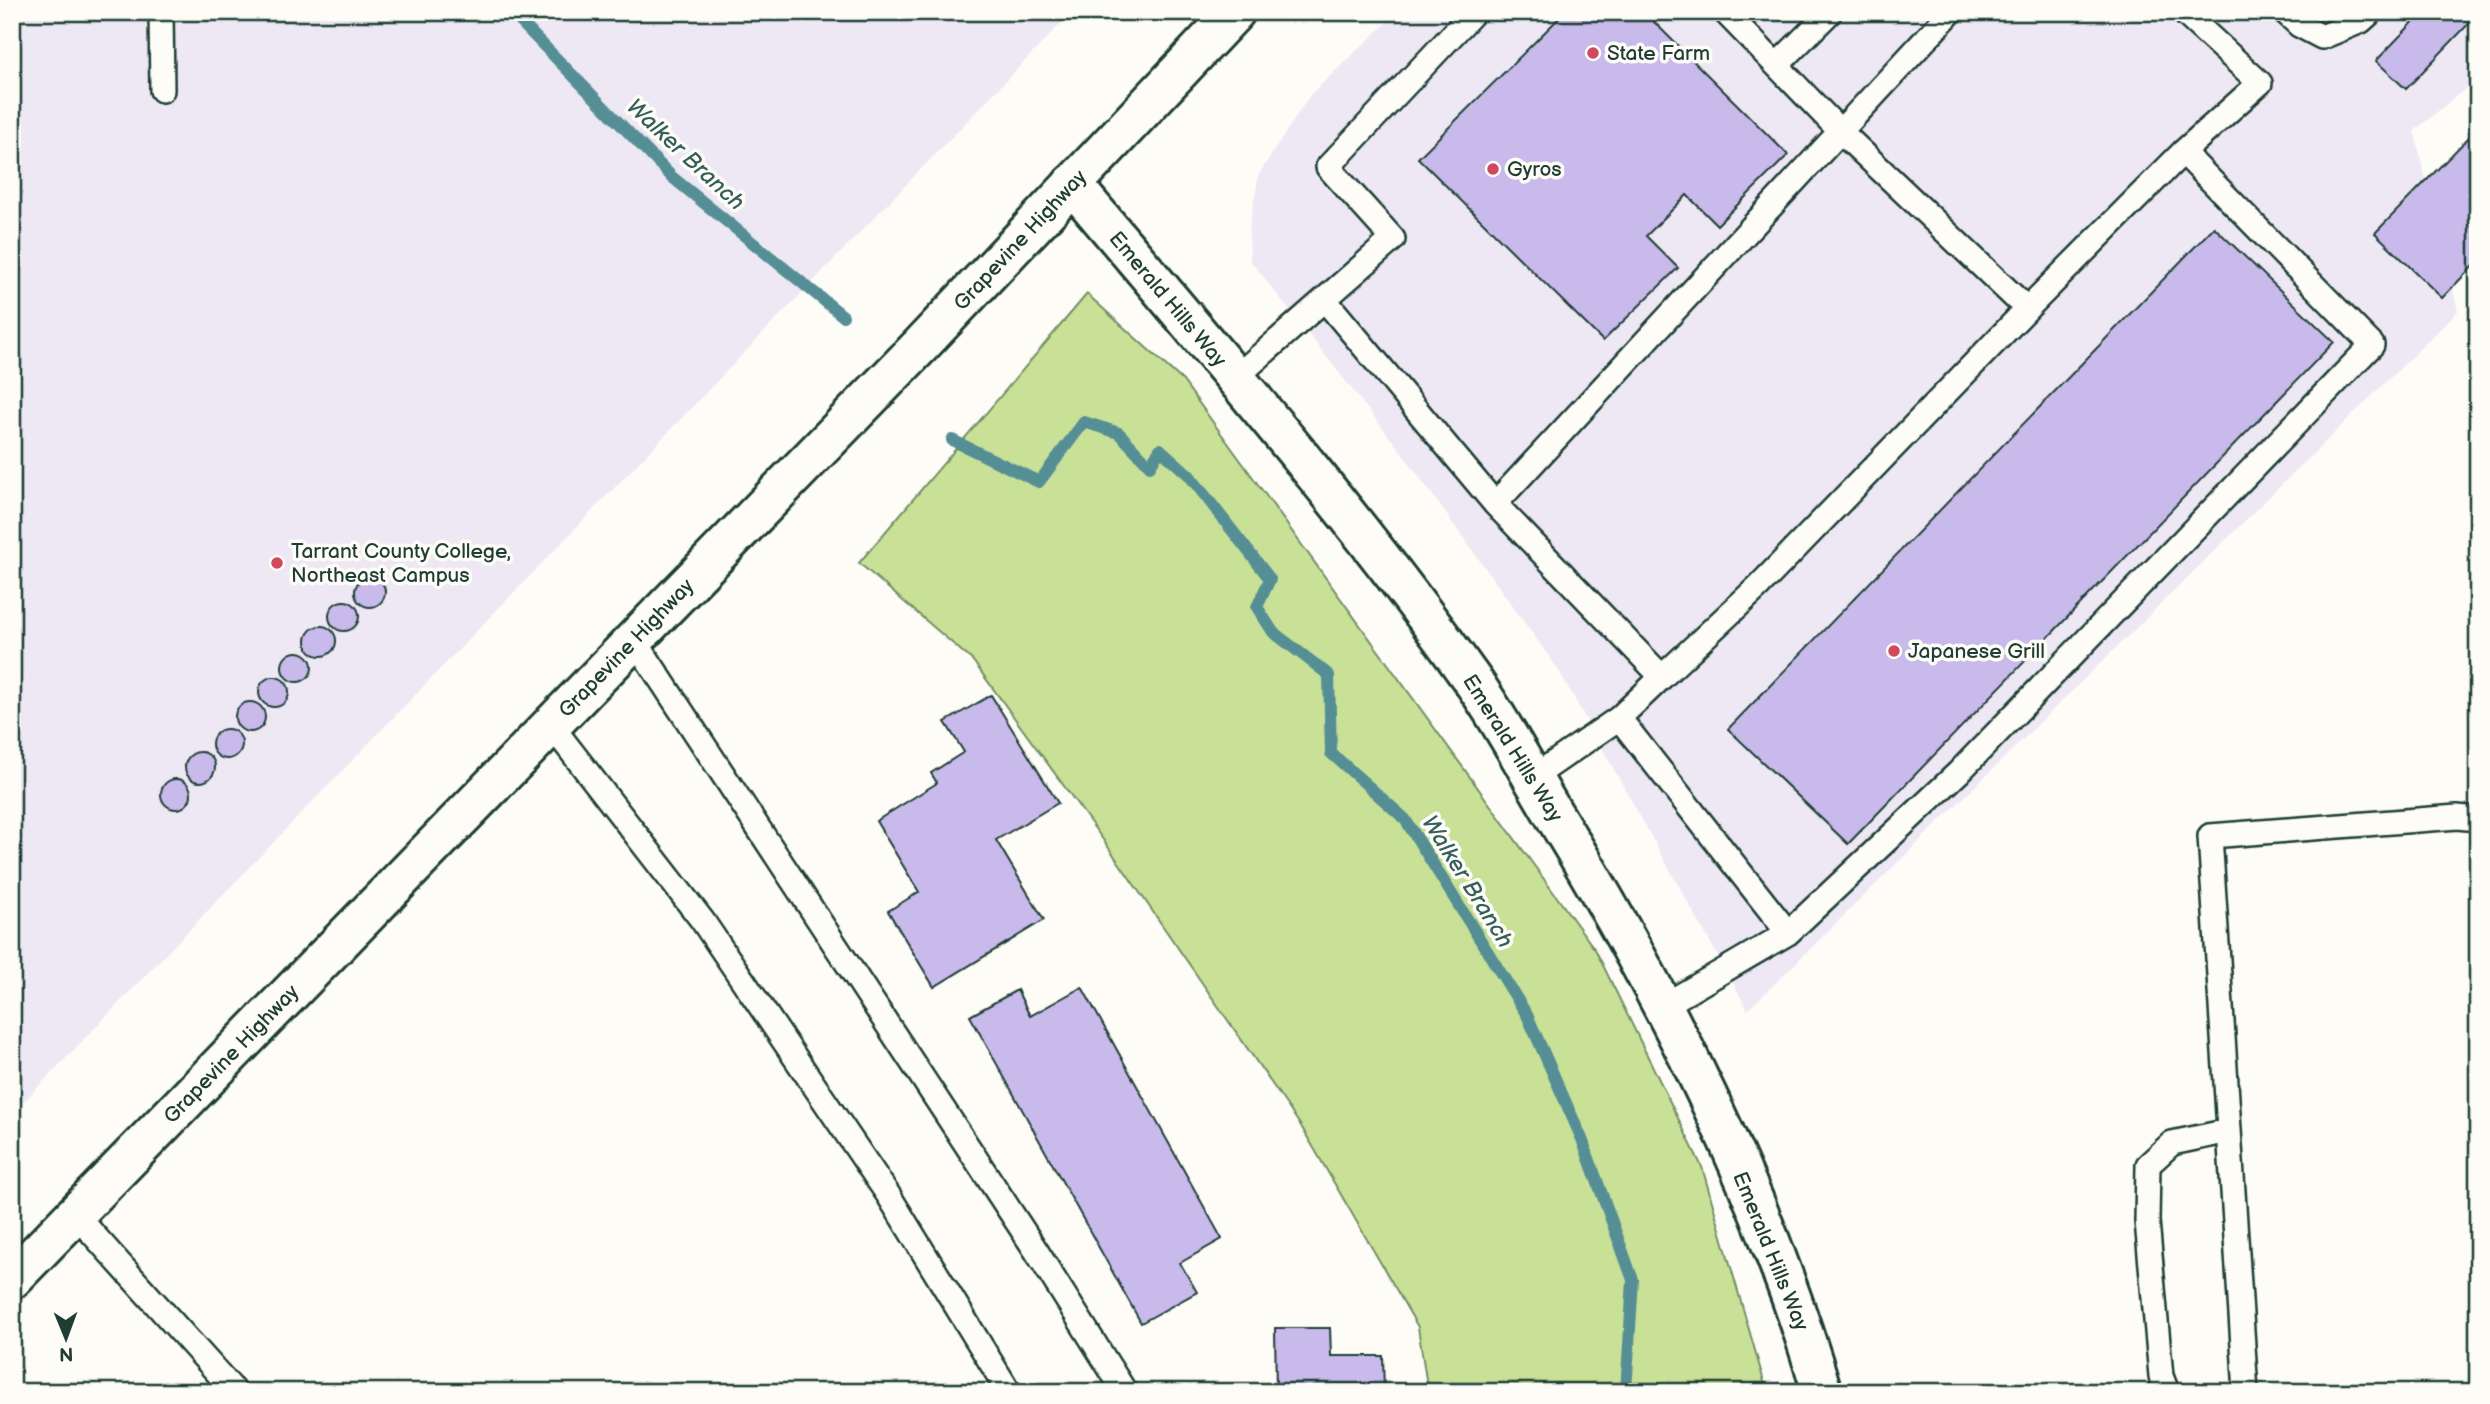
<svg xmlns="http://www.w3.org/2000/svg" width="2490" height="1404" viewBox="0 0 2490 1404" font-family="'Balsamiq Sans',sans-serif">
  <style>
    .built { fill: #ede8f4 }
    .green { fill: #c8e197; stroke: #748f66; stroke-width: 2 }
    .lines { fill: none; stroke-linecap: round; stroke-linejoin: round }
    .stream { stroke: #548f95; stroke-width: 12 }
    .building { fill: #c9baec; stroke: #1f3d34; stroke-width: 2 }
    .lane-casing { stroke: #1f3d34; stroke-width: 28 }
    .secondary-casing { stroke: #1f3d34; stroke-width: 44 }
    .primary-casing { stroke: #1f3d34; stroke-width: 44 }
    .lane { stroke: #fdfcf7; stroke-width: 23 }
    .secondary { stroke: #fdfcf7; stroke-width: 38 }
    .primary { stroke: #fdfcf7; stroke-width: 38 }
    .poi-dot { fill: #d1495b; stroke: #fdfcf7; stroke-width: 2.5 }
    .labels { text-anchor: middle; stroke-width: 7; stroke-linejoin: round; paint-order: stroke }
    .poi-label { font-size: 21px; fill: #1f3d34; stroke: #fdfcf7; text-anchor: start }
    .street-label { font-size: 21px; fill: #1f3d34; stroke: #fdfcf7 }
    .water-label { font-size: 23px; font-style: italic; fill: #355f5c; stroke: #fdfcf7 }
  </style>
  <rect width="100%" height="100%" fill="#fdfcf7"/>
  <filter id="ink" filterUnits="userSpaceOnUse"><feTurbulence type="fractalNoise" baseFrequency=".0143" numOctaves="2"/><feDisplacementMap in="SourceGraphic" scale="14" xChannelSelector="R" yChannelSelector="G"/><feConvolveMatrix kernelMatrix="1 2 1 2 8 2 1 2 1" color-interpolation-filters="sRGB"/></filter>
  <g filter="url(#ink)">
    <!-- built -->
    <path class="built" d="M12 12H1072L12 1114Z
      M1398 12H2478V78L2414 131 2458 311 1748 1010 1558 669 1400 450 1250 260 1249 229 1259 174 1310 95Z"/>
    <!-- green -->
    <path class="green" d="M1087 294 1183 381 1596 951 1702 1167 1767 1392H1428L1418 1327 1301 1126 1104 841 973 661 859 563Z"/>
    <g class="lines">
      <!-- stream -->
      <path class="stream" d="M511 12 672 177 843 316
        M952 440 1039 482 1084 422 1119 433 1150 466 1160 449 1189 475 1270 579 1257 607 1273 632 1329 675 1331 753 1405 819 1527 1015 1582 1139 1633 1280 1626 1392"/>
    </g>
    <!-- building -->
    <path class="building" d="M1565 12H1644L1788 155 1717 225 1687 195 1646 236 1678 268 1603 341 1418 158Z
      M2423 12 2478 14 2406 89 2376 61Z
      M2478 128V261L2442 298 2375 233Z
      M2214 227 2334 342 1848 844 1728 729Z
      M355 592a15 15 0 1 1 30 0a15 15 0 1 1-30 0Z
      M329 616a15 15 0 1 1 30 0a15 15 0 1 1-30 0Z
      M306 641a15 15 0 1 1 30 0a15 15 0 1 1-30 0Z
      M282 667a15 15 0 1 1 30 0a15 15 0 1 1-30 0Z
      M259 692a15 15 0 1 1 30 0a15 15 0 1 1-30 0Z
      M991 695 1058 803 996 840 1044 920 934 987 888 911 919 892 876 821 937 783 931 773 964 752 945 722Z
      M235 717a15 15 0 1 1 30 0a15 15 0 1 1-30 0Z
      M212 744a15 15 0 1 1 30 0a15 15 0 1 1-30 0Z
      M185 767a15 15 0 1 1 30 0a15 15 0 1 1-30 0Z
      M161 794a15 15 0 1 1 30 0a15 15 0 1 1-30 0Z
      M1082 987 1222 1239 1180 1263 1197 1292 1141 1323 970 1016 1017 990 1030 1016Z
      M1275 1328H1330L1331 1356H1383L1384 1392H1276Z"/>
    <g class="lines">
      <defs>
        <path id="lane" d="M161 12 162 90
          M1725 12 1840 131 2027 309 2183 152 2260 83 2183 12
          M2285 12 2299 25 2322 37 2361 21 2371 12
          M1777 65 1830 12
          M1325 300 1495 504
          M1235 378 1393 239 1328 167 1474 12
          M634 639 1035 1249 1125 1392
          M1662 677 1759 586 2027 309
          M1619 718 1788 933 1663 1006
          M551 725 702 920 889 1196 1009 1392
          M1532 778 1619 718 1662 677 1495 504 1951 12
          M1788 933 1959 772 2372 345 2183 152
          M75 1214 235 1392
          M2167 1392 2161 1376 2147 1221 2148 1165 2172 1143 2229 1131
          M2246 1392 2210 836 2457 817 2478 819"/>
        <path id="secondary" d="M1072 184C1208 346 1347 505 1470 677 1502 721 1528 772 1556 818 1666 999 1762 1189 1822 1392"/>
        <path id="primary" d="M12 1279 921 345 1235 12"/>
      </defs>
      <!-- lane casing -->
      <use href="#lane" class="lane-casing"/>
      <!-- secondary casing -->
      <use href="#secondary" class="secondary-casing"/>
      <!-- primary casing -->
      <use href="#primary" class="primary-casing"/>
      <!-- lane -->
      <use href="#lane" class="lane"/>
      <!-- secondary -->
      <use href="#secondary" class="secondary"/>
      <!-- primary -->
      <use href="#primary" class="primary"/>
    </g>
  </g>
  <!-- markers -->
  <g class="poi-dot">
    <circle cx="1593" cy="53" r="7"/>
    <circle cx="1493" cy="169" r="7"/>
    <circle cx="277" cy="563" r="7"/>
    <circle cx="1894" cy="651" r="7"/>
  </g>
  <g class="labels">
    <!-- poi labels -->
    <g class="poi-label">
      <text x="1607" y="60">State Farm</text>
      <text x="1507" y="176">Gyros</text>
      <text x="291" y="558">Tarrant County College,<tspan x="291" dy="24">Northeast Campus</tspan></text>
      <text x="1908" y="658">Japanese Grill</text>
    </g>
    <!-- street labels -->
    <g class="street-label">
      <text transform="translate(1020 240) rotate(-47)" y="7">Grapevine Highway</text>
      <text transform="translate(1168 299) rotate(50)" y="7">Emerald Hills Way</text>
      <text transform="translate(626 648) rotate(-46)" y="7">Grapevine Highway</text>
      <text transform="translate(1513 748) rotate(58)" y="7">Emerald Hills Way</text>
      <text transform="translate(231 1054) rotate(-46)" y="7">Grapevine Highway</text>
      <text transform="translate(1771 1251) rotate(68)" y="7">Emerald Hills Way</text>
    </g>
    <!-- water labels -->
    <g class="water-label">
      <text transform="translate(686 154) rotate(43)" y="8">Walker Branch</text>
      <text transform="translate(1468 881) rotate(58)" y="8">Walker Branch</text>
    </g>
  </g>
  <!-- margin -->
  <rect width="2490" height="1404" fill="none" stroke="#fdfcf7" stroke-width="42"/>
  <rect x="21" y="21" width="2448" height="1362" fill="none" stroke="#1f3d34" stroke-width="2.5" filter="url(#ink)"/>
  <!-- north arrow -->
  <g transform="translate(66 1338) rotate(179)" stroke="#fdfcf7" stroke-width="5" paint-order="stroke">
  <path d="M0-5L12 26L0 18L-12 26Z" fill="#1f3d34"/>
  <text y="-10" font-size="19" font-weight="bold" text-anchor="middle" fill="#1f3d34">N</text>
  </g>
</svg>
